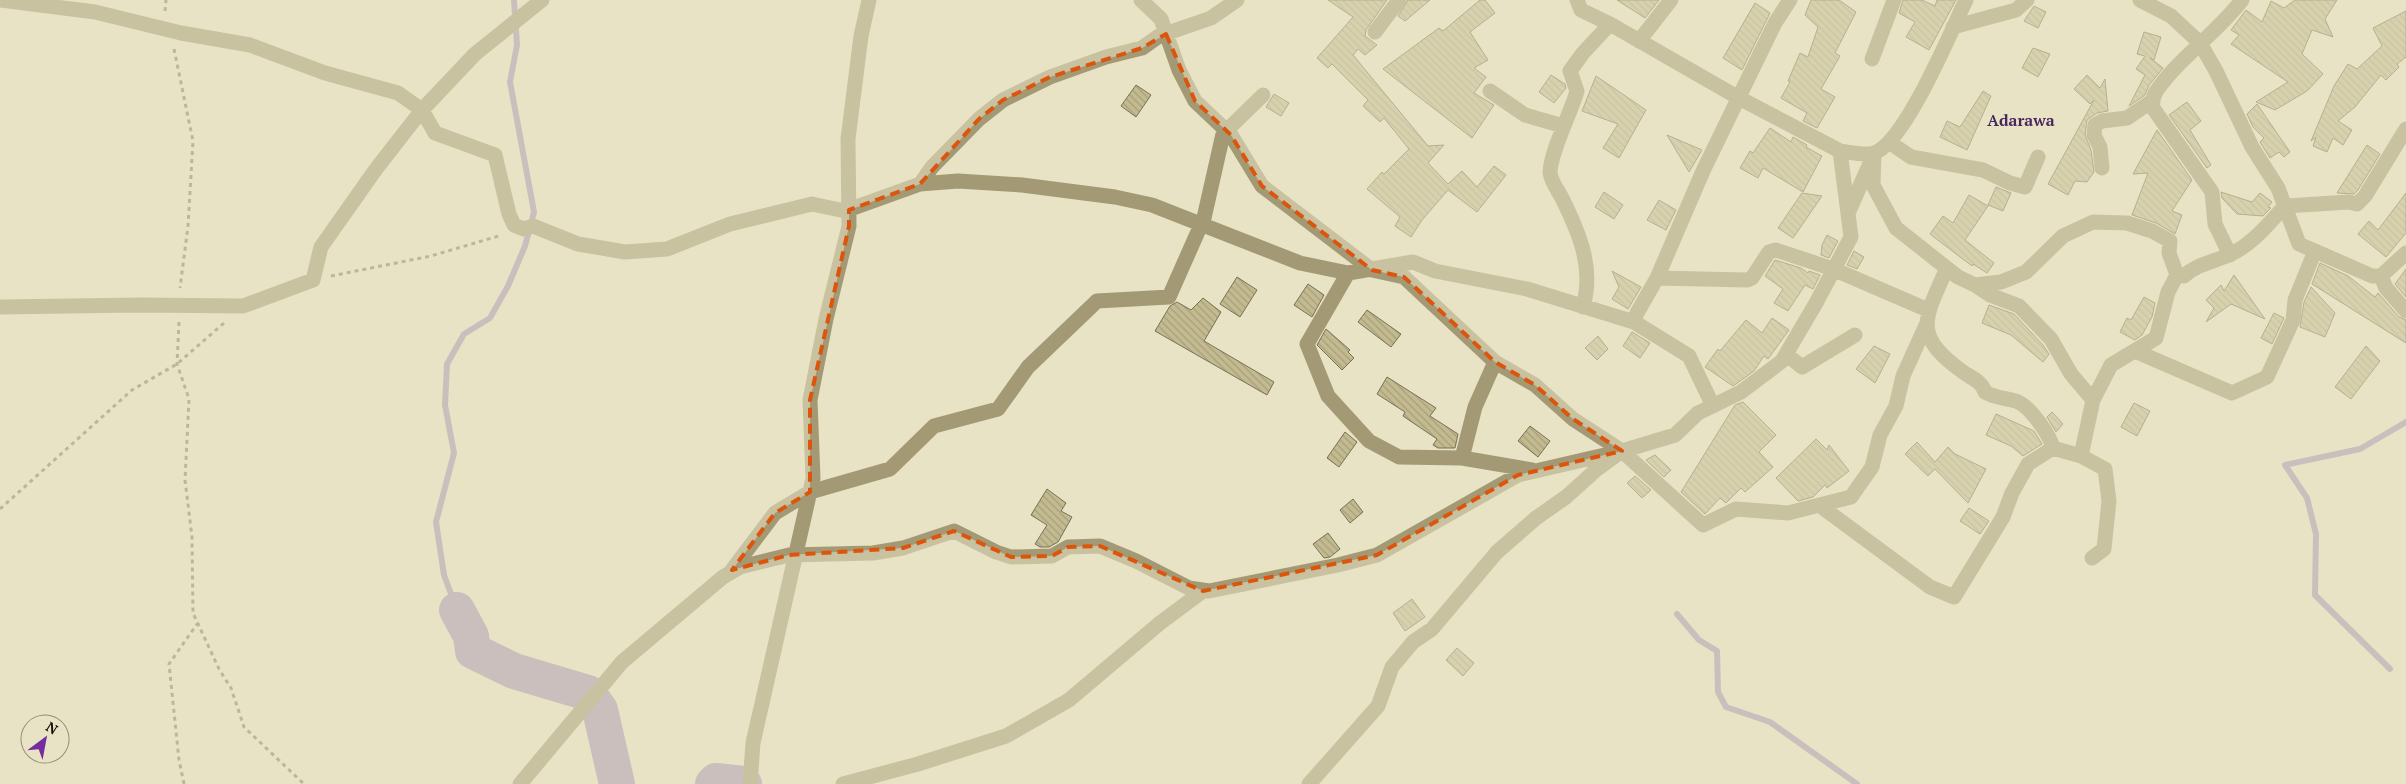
<svg xmlns="http://www.w3.org/2000/svg" width="2406" height="784" viewBox="0 0 2406 784" font-family="'PT Serif',serif">
  <style>
    .lines { fill: none; stroke-linecap: round; stroke-linejoin: round }
    .stream { stroke: #a793b7; stroke-width: 6 }
    .river { stroke: #a793b7; stroke-width: 36 }
    .building { fill: url(#building-back-hatch); stroke: #777157 }
    .path { stroke: #84806c; stroke-width: 3; stroke-dasharray: 4 4; stroke-linecap: butt }
    .minor { stroke: #a39a75; stroke-width: 15 }
    .marked { fill: none; stroke: #dd550c; stroke-width: 4; stroke-dasharray: 10 6; stroke-linejoin: round }
    .labels { text-anchor: middle; stroke-width: 5; stroke-linejoin: round; paint-order: stroke }
    .quarter-label { font-size: 16px; font-weight: bold; fill: #48275f; stroke: #e9e3c5 }
  </style>
  <defs>
    <pattern id="building-back-hatch" width="6" height="6" patternUnits="userSpaceOnUse" patternTransform="scale(1.25)"><rect width="6" height="6" fill="#c3ba90"/><path d="M-1 5l2 2M0 0l6 6M5-1l2 2" fill="none" stroke="#a69f7b"/></pattern>
  </defs>
  <rect width="100%" height="100%" fill="#e9e3c5"/>
  <g class="lines">
    <!-- stream -->
    <path class="stream" d="M457 610 444 575 436 522 454 453 445 405 447 364 464 334 490 318 508 286 525 246 534 212 510 82 517 45 514 0
      M1677 614 1699 640 1717 651 1718 692 1726 707 1770 722 1857 784
      M2390 669 2315 595 2316 534 2307 498 2285 465 2360 449 2406 422"/>
    <!-- river -->
    <path class="river" d="M457 610 471 636 473 651 514 671 588 693 600 710 617 784
      M713 784 716 781 744 784"/>
  </g>
  <!-- building -->
  <path class="building" d="M1328 0H1387L1366 30 1365 36 1377 45 1365 55 1358 49 1353 55 1428 146 1444 145 1428 163 1448 184 1462 171 1477 187 1494 166 1506 175 1477 212 1448 190 1422 220 1411 237 1395 226 1400 217 1367 189 1382 172 1384 174 1409 149 1384 118 1380 122 1363 106 1368 100 1332 64 1328 68 1317 58 1353 17Z
    M1408 0H1430L1405 21 1398 16Z
    M1480 0H1485L1495 13 1470 32 1488 60 1474 68 1486 77 1474 93 1494 105 1472 138 1383 69 1439 28 1443 31Z
    M1617 0H1659L1645 18Z
    M1811 0H1839L1856 12 1836 51 1835 53 1840 56 1821 89 1835 97 1817 128 1803 121 1807 113 1781 98 1790 82 1788 81 1800 53 1808 57 1818 27 1805 15Z
    M1903 0H1922L1935 6 1937 0H1956L1929 50 1906 37 1915 22 1899 13Z
    M2295 0H2337L2325 19 2333 37 2312 30 2302 54 2323 74 2307 91 2275 110 2256 102 2288 82 2231 44 2239 35 2231 30 2246 10 2262 22 2271 1 2284 8Z
    M1755 3 1770 13 1742 70 1723 58Z
    M2034 6 2046 12 2038 28 2024 21Z
    M2406 11V57L2397 64 2399 67 2386 80 2381 75 2355 107 2338 121 2352 130 2343 145 2333 138 2327 152 2313 146 2316 137 2311 141 2334 86 2348 64 2357 69 2382 46 2373 28Z
    M2144 32 2161 37 2154 60 2150 58 2163 68 2149 85 2145 95 2129 106 2145 75 2136 69 2145 56 2137 54Z
    M2033 48 2050 54 2038 77 2022 68Z
    M1551 75 1565 84 1566 88 1554 103 1539 92Z
    M2087 75 2100 88 2105 79 2108 111 2097 113 2087 120 2085 135 2091 150 2094 172 2087 182 2075 181 2068 195 2048 184 2094 100 2090 104 2074 89Z
    M1596 76 1646 110 1619 158 1603 148 1618 124 1582 111Z
    M1136 85 1151 95 1136 117 1121 106Z
    M1983 91 1991 96 1967 150 1940 137 1947 121 1960 127Z
    M1274 94 1289 103 1281 116 1266 107Z
    M2187 102 2201 121 2190 130 2211 165 2207 168 2169 115Z
    M2257 104 2290 152 2284 157 2279 152 2270 158 2260 142 2264 138 2253 127 2247 114Z
    M1770 128 1791 142 1793 137 1807 145 1806 147 1822 156 1803 192 1763 168 1758 178 1740 168 1750 151 1753 153Z
    M2157 130 2192 180 2172 211 2182 215 2175 234 2156 223 2132 215 2148 173 2133 174Z
    M1667 135 1702 150 1689 172Z
    M2367 145 2380 154 2358 190 2354 194 2337 193Z
    M1996 187 2011 193 2003 211 1988 205Z
    M1604 192 1623 205 1614 219 1595 207Z
    M2221 192 2252 202 2260 193 2272 202 2268 207 2271 208 2263 216 2237 214 2222 198Z
    M1802 193 1822 196 1793 238 1778 228Z
    M2406 193V233L2386 257 2358 234 2369 221 2378 230Z
    M1969 195 1988 206 1965 240 1994 263 1987 273 1973 264 1972 266 1930 234 1943 216 1953 223Z
    M1659 200 1676 210 1666 230 1647 220Z
    M1827 235 1838 241 1829 258 1821 255 1822 245Z
    M1854 251 1864 257 1857 269 1847 265Z
    M1775 260 1801 268 1808 273 1809 271 1820 275 1813 289 1805 285 1788 311 1774 303 1783 289 1765 276Z
    M2320 263 2348 276 2375 297 2378 293 2399 317 2406 320V343L2312 284Z
    M2406 269V297L2395 284Z
    M1612 271 1641 287 1628 309 1612 299 1619 287Z
    M2234 275 2265 319 2231 304 2206 322 2214 308 2206 300 2221 285 2224 291Z
    M1237 277 1257 290 1240 317 1220 304Z
    M1308 284 1324 295 1312 317 1294 305Z
    M2311 287 2335 313 2325 337 2300 327 2304 302Z
    M2144 297 2155 303 2152 317 2142 335 2135 340 2120 332 2127 318 2131 320Z
    M1203 298 1221 312 1204 341 1274 382 1267 395 1155 331 1170 306 1177 302 1191 310Z
    M1989 305 2014 314 2043 345 2049 354 2043 362 2011 335 1982 323Z
    M1367 310 1401 334 1391 347 1358 322Z
    M2274 313 2284 318 2272 344 2261 338Z
    M1772 318 1789 330 1768 359 1764 356 1754 371 1736 384 1733 386 1705 367 1718 349 1720 351 1746 320 1762 333Z
    M1326 329 1350 350 1348 352 1354 358 1342 370 1317 345Z
    M1632 332 1650 343 1640 358 1623 346Z
    M1598 336 1608 349 1597 360 1585 348Z
    M1874 346 1890 354 1875 383 1856 369Z
    M2366 346 2380 361 2351 399 2335 387Z
    M1387 377 1436 408 1430 416 1458 434 1455 448H1438L1433 445 1437 439 1403 416 1405 412 1377 394Z
    M1743 402 1776 435 1759 452 1773 467 1745 492 1741 488 1726 503 1720 498 1705 514 1681 492 1735 405Z
    M2134 403 2150 411 2137 436 2121 427Z
    M2052 412 2063 424 2056 432 2047 417Z
    M1996 414 2034 431 2042 444 2023 456 2011 446 1986 435Z
    M1530 426 1550 441 1538 457 1518 441Z
    M1345 432 1357 442 1339 467 1327 458Z
    M1816 439 1827 450 1829 445 1849 471 1827 488 1825 485 1813 497 1798 501 1776 478Z
    M1917 442 1935 462 1948 447 1955 454 1986 469 1968 503 1935 469 1928 476 1905 454Z
    M1655 455 1671 470 1664 477 1646 460Z
    M1635 476 1651 490 1642 498 1627 483Z
    M1047 489 1066 503 1061 511 1072 517 1058 542 1049 547H1040L1035 544 1047 525 1031 515Z
    M1353 499 1363 512 1350 523 1340 510Z
    M1969 508 1989 521 1980 534 1960 521Z
    M1328 533 1340 549 1330 557 1324 558 1313 544Z
    M1412 599 1425 617 1405 631 1393 613Z
    M1457 648 1474 663 1463 676 1446 660Z"/>
  <g class="lines">
    <!-- path -->
    <path class="path" d="M165 11 166 0
      M174 49 193 141 188 226 180 288
      M331 276 431 256 502 235
      M179 322 177 364 189 399 185 480 192 537 193 613 219 669 231 688 244 727 304 784
      M0 509 132 390 177 364 224 323
      M184 784 179 760 169 664 197 624"/>
    <!-- minor -->
    <path class="minor" d="M0 0 95 12 181 33 250 45 325 73 398 93 422 110 435 133 495 155 509 214 514 225 524 229 533 226 578 244 625 252 667 249 730 224 812 204 845 211 920 184 958 181 1022 185 1115 197 1152 205 1300 263 1348 273 1413 262 1435 271 1527 289 1634 322 1689 356 1713 406
      M1141 0 1161 19 1179 70 1195 101 1231 135 1262 186 1372 270 1404 277 1495 362 1535 385 1573 419 1622 451 1703 525 1736 509 1788 513 1851 497 1872 467 1880 435 1896 406 1903 376 1926 325
      M1577 0 1581 10 1610 24 1739 98 1840 151C1849 152 1865 156 1874 153 1905 143 1951 31 1966 0
      M2140 0 2171 16 2200 43 2216 71 2252 147 2278 188 2299 244 2372 276H2381L2406 253
      M1953 27 2016 10 2027 0
      M1375 32 1399 0
      M1639 41 1671 0
      M1872 59 1894 0
      M1490 91 1525 115 1563 126
      M1889 142 1911 157 1983 170 2010 183 2025 187 2038 157
      M1874 153 1873 185 1896 228 1958 277 1975 285 2001 282 2026 272 2063 236 2093 222 2127 223 2152 231 2170 241 2169 253 2177 275
      M2102 168 2100 147 2094 135 2095 125 2102 121 2127 118 2152 101
      M920 184 932 167 979 119 1003 100 1050 77 1106 57 1142 48 1159 36 1211 18 1237 0
      M1849 211 1871 161
      M2230 255 2215 224 2212 192 2153 108C2152 102 2153 96 2157 90 2181 56 2217 33 2242 0
      M1348 273 1307 344 1328 396 1369 441 1399 457 1462 458 1532 470
      M2381 276 2386 288 2406 311
      M1657 278 1747 280 1752 278 1769 252 1776 250 1833 269 1928 310
      M1975 285 1990 295 2019 306 2051 339 2071 374 2093 400
      M0 307 139 305 243 306 313 280 321 247 376 169 422 110 475 54 542 0
      M1583 307C1594 268 1580 235 1563 200 1559 192 1550 180 1550 172 1551 150 1571 113 1577 91L1570 71 1583 53 1610 24
      M1634 322 1637 313 1657 278 1703 171 1775 23 1790 0
      M2135 351 2232 393 2267 377 2293 320 2295 300 2315 251
      M1786 354 1802 367 1855 335
      M2053 448 2081 456 2105 469 2109 501 2104 549 2092 558
      M2081 456 2093 400 2111 365 2156 338 2168 292 2177 275 2184 276C2197 264 2213 262 2229 255 2252 245 2269 223 2285 206L2349 202 2357 204 2365 196 2406 129
      M1462 458 1475 407 1495 362
      M1819 505 1930 587 1954 597 2003 517 2012 493 2028 464 2053 448C2050 435 2030 406 2016 401 2007 398 1994 398 1985 392 1982 382 1972 378 1963 372 1911 335 1925 318 1947 268
      M732 570 775 513 810 492 890 469 934 426 998 409 1028 367 1097 301 1169 297 1204 218 1223 134 1263 95
      M520 784 622 662 723 577 740 567 789 555 873 553 903 548 954 531 996 552 1011 557 1052 556 1068 547 1100 546 1136 561 1189 588 1209 591 1338 565 1377 555 1518 475 1622 451 1675 435 1698 413 1741 392 1782 361 1816 303 1851 237 1840 151
      M750 784 753 743 813 478 810 400 826 319 849 226 848 139 861 36 869 0
      M843 784 918 764 1006 736 1069 700 1160 623 1203 591
      M1309 784 1378 706 1392 667 1413 642 1432 629 1497 552 1536 518 1566 497 1596 470 1615 456"/>
  </g>
  <!-- marked area -->
  <path d="M0 0H2406V784H0ZM1166 34 1195 101 1231 135 1262 186 1372 270 1404 277 1495 362 1535 385 1573 419 1622 451 1518 475 1377 555 1203 591 1100 546 1068 547 1052 556 1011 557 954 531 903 548 789 555 732 570 775 513 810 492V400L849 226V210L920 184 979 119 1003 100 1050 77 1142 48Z" fill="#e9e3c5" fill-opacity=".55" fill-rule="evenodd"/>
  <path class="marked" d="M1166 34 1195 101 1231 135 1262 186 1372 270 1404 277 1495 362 1535 385 1573 419 1622 451 1518 475 1377 555 1203 591 1100 546 1068 547 1052 556 1011 557 954 531 903 548 789 555 732 570 775 513 810 492V400L849 226V210L920 184 979 119 1003 100 1050 77 1142 48Z"/>
  <g class="labels">
    <!-- quarter labels -->
    <g class="quarter-label">
      <text x="2021" y="126">Adarawa</text>
    </g>
  </g>
  <!-- north arrow -->
  <g transform="translate(45 739) rotate(32)"><circle r="24" fill="#e9e3c5" stroke="#928d78"/>
  <path d="M0-4L9 19L0 12L-9 19Z" fill="#742c9f"/>
  <text y="-8" font-size="14" font-weight="bold" text-anchor="middle" fill="#0f0c04">N</text>
  </g>
</svg>
